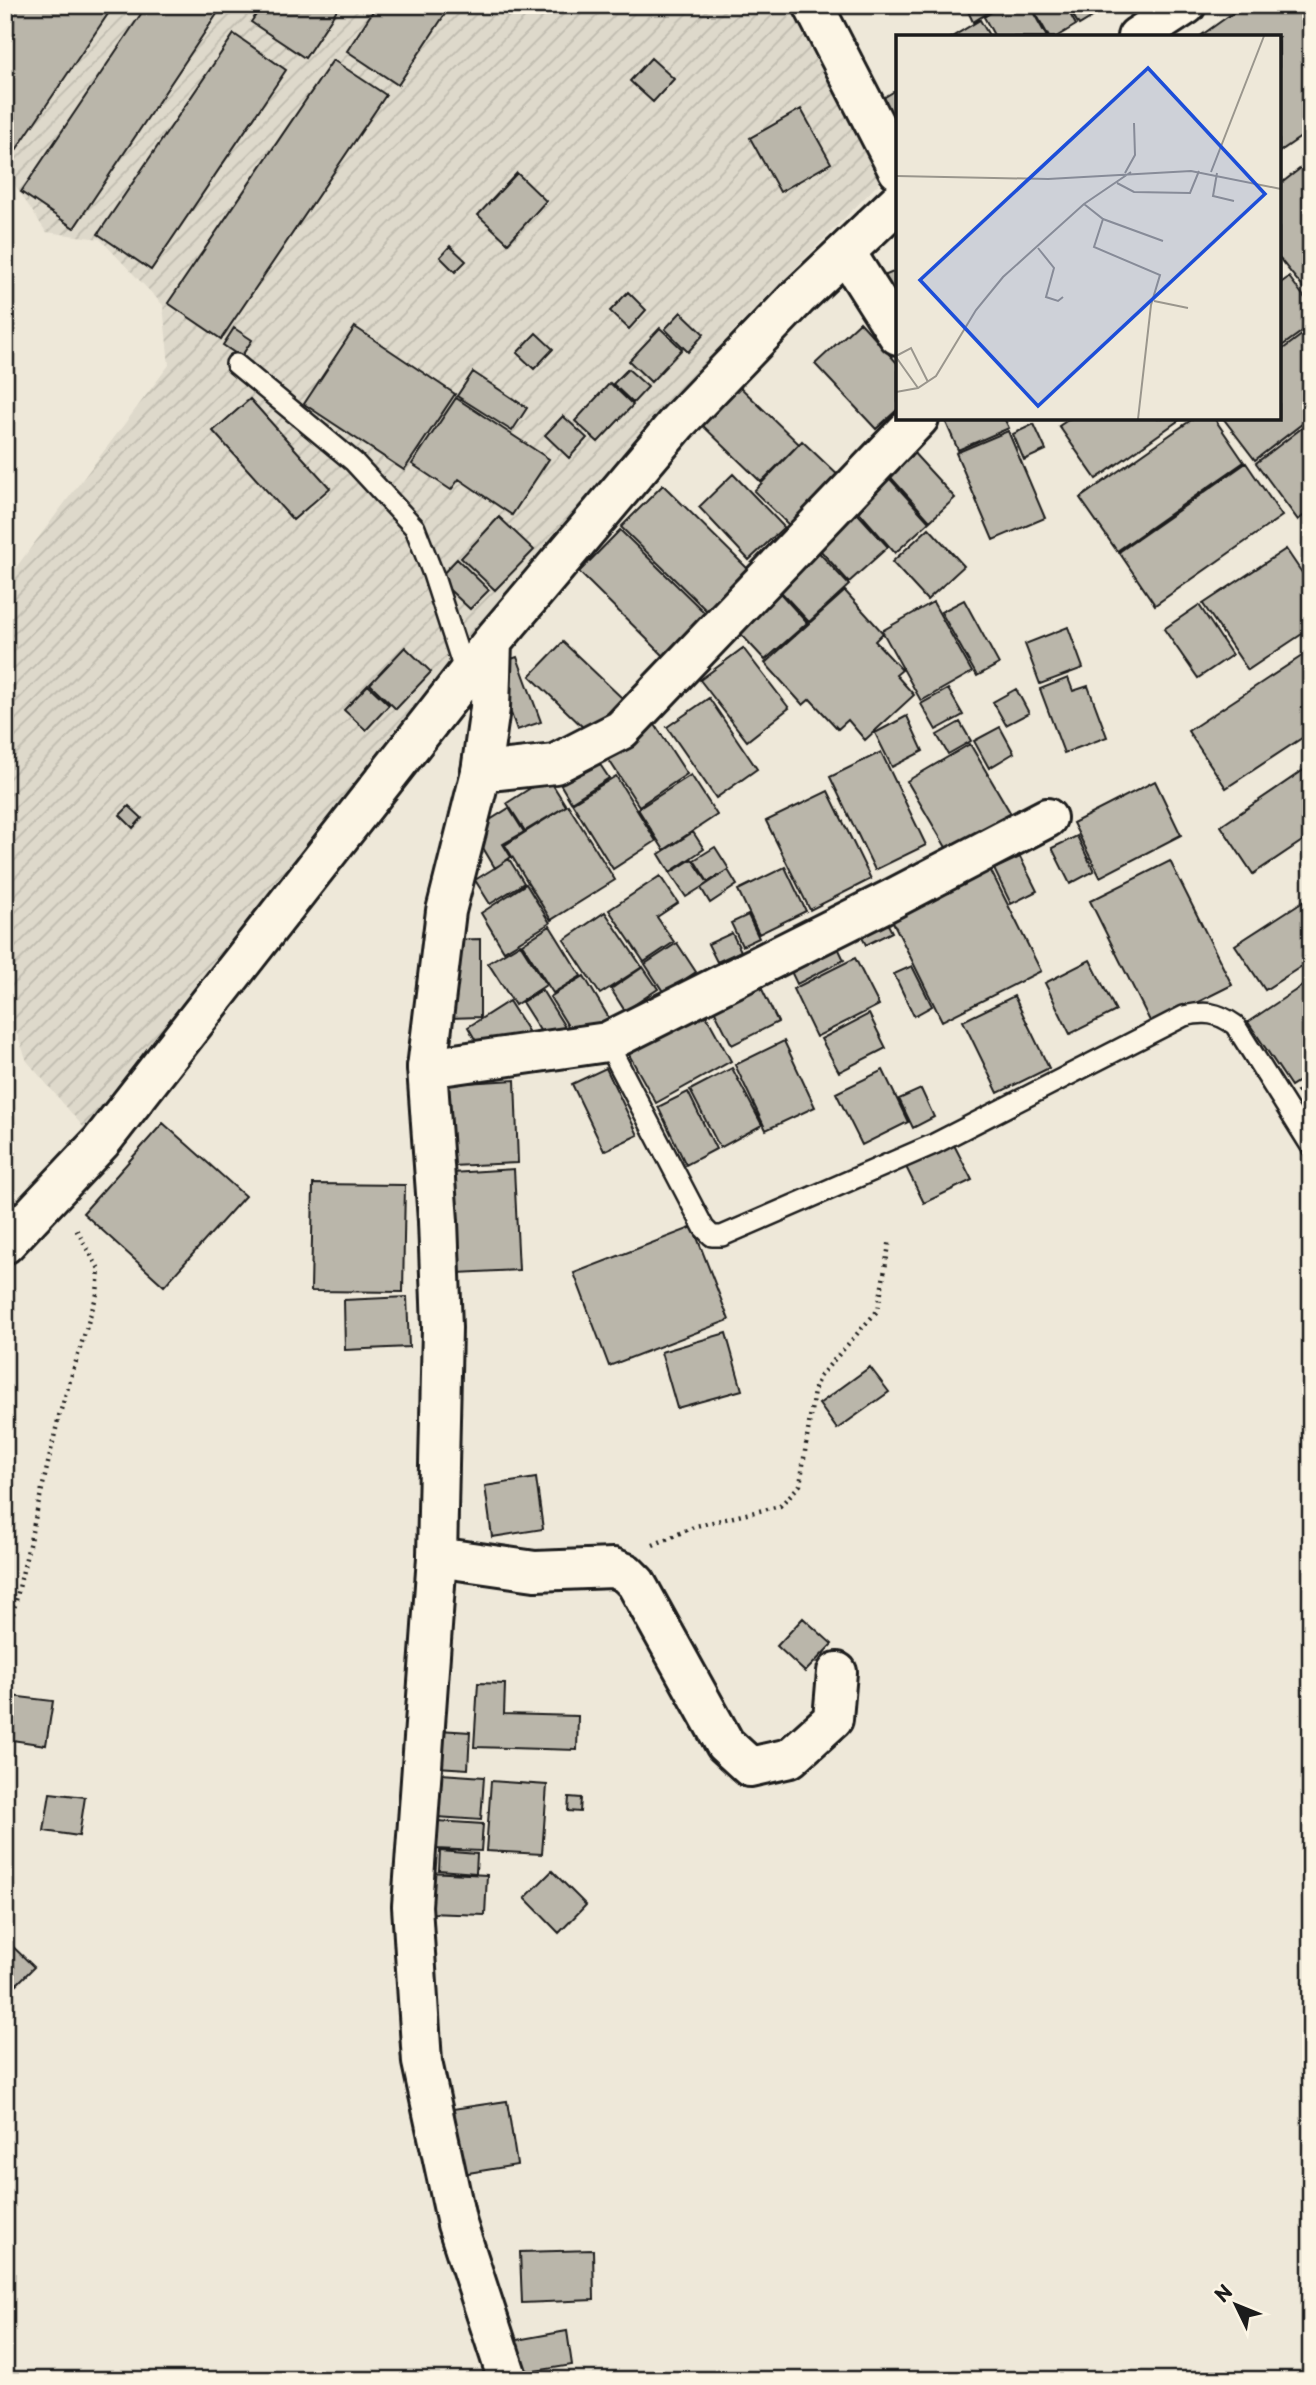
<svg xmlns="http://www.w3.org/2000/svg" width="1316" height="2385" viewBox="0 0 1316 2385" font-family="'Playpen Sans',sans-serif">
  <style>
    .industrial { fill: url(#industrial-furrows) }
    .building { fill: #bab6aa; stroke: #1c1c1c; stroke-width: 2 }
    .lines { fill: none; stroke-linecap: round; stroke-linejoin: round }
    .lane-casing { stroke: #1c1c1c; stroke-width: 24 }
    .street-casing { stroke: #1c1c1c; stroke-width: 44 }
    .secondary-casing { stroke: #1c1c1c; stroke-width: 44 }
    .path { stroke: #1c1c1c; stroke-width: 4.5; stroke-dasharray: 2 5; stroke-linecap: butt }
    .lane { stroke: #fcf5e5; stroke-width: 19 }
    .street { stroke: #fcf5e5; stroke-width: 38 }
    .secondary { stroke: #fcf5e5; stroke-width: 38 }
    .inset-road { fill: none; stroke: #9a968d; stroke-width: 2 }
    .view { fill: #1d4ed8; fill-opacity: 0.15; stroke: #1d4ed8; stroke-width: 3.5 }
    .inset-edge { fill: none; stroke: #1c1c1c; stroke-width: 3.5 }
  </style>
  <defs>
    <pattern id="industrial-furrows" width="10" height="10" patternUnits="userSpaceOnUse" patternTransform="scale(1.75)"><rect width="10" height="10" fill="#ded9cb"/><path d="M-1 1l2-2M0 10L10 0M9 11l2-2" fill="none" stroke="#bebaae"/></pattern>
  </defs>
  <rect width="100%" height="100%" fill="#eee8d9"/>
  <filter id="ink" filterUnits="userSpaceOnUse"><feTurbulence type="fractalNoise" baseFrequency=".0143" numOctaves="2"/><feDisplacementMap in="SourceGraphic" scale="14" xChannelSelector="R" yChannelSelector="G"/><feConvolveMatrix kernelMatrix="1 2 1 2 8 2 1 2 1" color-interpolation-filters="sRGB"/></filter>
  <g filter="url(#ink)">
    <!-- industrial -->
    <path class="industrial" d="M5 5H808L893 169 738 326 602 481 85 1129 27 1061 5 1002V582L169 365 163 305 100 239 46 232 5 170Z"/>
    <!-- building -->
    <path class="building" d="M18 5H114L12 156 5 152V25Z
      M147 5H223L74 228 21 192Z
      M263 5H340L305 58 251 22Z
      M377 5H451L398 85 347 51Z
      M965 5H1000L973 22Z
      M1003 5H1029L1047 37H995L984 17Z
      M1031 5H1065L1076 25 1056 37H1049Z
      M1067 5H1112L1079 25Z
      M1244 5H1311V130L1279 152V37H1199Z
      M980 20 990 37H952Z
      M234 34 286 70 151 270 98 234Z
      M651 58 674 79 653 102 630 81Z
      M333 60 386 95 221 339 168 303Z
      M898 89V130L880 100Z
      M801 109 831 163 780 192 750 138Z
      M1311 160V284L1304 289 1279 258V185Z
      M517 173 546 201 508 243 478 215Z
      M450 246 466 261 455 272 440 257Z
      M898 270V320L879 278Z
      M1289 277 1311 306V325L1279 348V284Z
      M628 292 646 310 629 329 610 311Z
      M681 312 704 334 688 352 665 329Z
      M860 322 898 364V409L876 429 815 364Z
      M355 327 455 394 404 470 304 404Z
      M234 328 252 340 241 357 223 345Z
      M660 328 682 349 651 382 629 361Z
      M1311 328V417L1255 460 1223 418H1279V352Z
      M536 333 553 349 534 369 517 353Z
      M628 369 648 387 633 403 613 384Z
      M473 372 527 408 512 431 457 396Z
      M610 383 633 405 598 442 575 421Z
      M736 383 799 444 761 482 699 422Z
      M456 398 549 459 512 515 459 479 451 490 412 464Z
      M250 399 330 488 293 520 213 431Z
      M563 416 587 438 569 458 545 435Z
      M944 418H1004L1009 428 958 450Z
      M1071 418H1182L1096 479 1059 426Z
      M1194 418H1214L1244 462 1117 551 1080 498Z
      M1311 421V510L1298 520 1256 463Z
      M1034 424 1046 450 1024 460 1013 434Z
      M1008 431 1045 518 993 540 956 453Z
      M802 441 843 480 794 530 754 491Z
      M911 450 955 498 930 521 887 473Z
      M1246 463 1282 516 1155 605 1119 552Z
      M880 468 929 522 895 553 847 498Z
      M733 474 784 527 749 560 699 507Z
      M663 485 751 572 710 614 621 527Z
      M848 503 888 547 849 582 810 539Z
      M499 517 534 550 495 590 461 558Z
      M929 528 964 566 927 600 892 562Z
      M620 530 709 617 667 659 579 572Z
      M811 544 849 585 809 622 770 580Z
      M1286 549 1311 586V628L1248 670 1203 604Z
      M457 559 489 590 470 609 438 579Z
      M770 582 807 623 765 660 728 620Z
      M845 591 883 633 875 641 902 670 896 675 914 695 865 740 848 720 838 729 810 699 803 705 765 663Z
      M964 600 999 664 977 676 941 612Z
      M933 602 972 672 921 701 882 631Z
      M1199 605 1232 655 1198 678 1164 629Z
      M1068 627 1083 668 1040 684 1025 644Z
      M563 642 622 698 589 733 530 676Z
      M405 647 431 672 396 709 370 684Z
      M743 648 789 708 747 741 700 680Z
      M1311 650V732L1226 788 1188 731Z
      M517 657 541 722 517 730 494 665Z
      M1068 678 1073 691 1088 686 1107 737 1064 753 1040 689Z
      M368 685 389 705 366 730 344 710Z
      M948 689 963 715 936 730 921 704Z
      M1016 689 1029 713 1006 725 993 702Z
      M709 698 757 769 716 798 667 727Z
      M907 716 923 751 892 767 875 733Z
      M652 720 687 774 639 806 603 751Z
      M960 722 971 741 948 754 937 735Z
      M1000 727 1014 753 989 768 974 741Z
      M970 744 1014 819 951 856 907 781Z
      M881 752 926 845 875 870 830 777Z
      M593 754 609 778 571 802 556 777Z
      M1311 765V835L1253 874 1221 826Z
      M691 775 717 815 664 850 638 809Z
      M616 776 656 841 613 869 572 803Z
      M548 777 566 806 525 831 507 803Z
      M1155 781 1181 835 1100 877 1073 823Z
      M828 791 871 879 810 910 766 821Z
      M568 805 615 880 551 920 505 845Z
      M129 806 142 818 133 828 120 815Z
      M509 808 524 832 503 844 511 857 495 868 479 841 486 837 479 827Z
      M693 832 704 849 670 872 659 854Z
      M1077 836 1094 871 1070 884 1052 848Z
      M715 847 729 869 708 882 694 860Z
      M1020 857 1037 891 1011 904 994 869Z
      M509 859 524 883 490 904 475 880Z
      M692 859 708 883 686 897 670 873Z
      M1170 861 1232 985 1152 1025 1090 901Z
      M785 867 806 911 759 934 738 890Z
      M989 867 1041 971 942 1021 890 916Z
      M728 870 737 885 710 903 701 888Z
      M660 876 678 903 657 917 674 942 644 962 609 910Z
      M526 884 550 923 504 951 481 913Z
      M1311 896V960L1265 990 1235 945Z
      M605 912 642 967 600 994 564 940Z
      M748 915 759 938 742 946 731 923Z
      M883 915 892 932 866 945 857 928Z
      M550 926 581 976 553 993 522 944Z
      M732 933 741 951 717 962 708 944Z
      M833 937 844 960 797 984 786 961Z
      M480 939V1017L449 1018 448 940Z
      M677 943 696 972 664 993 645 964Z
      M520 944 546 985 515 1005 488 963Z
      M855 958 879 1005 816 1037 793 989Z
      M1090 960 1116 1011 1070 1034 1045 983Z
      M912 966 932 1006 914 1016 894 974Z
      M643 967 658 989 625 1011 611 989Z
      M584 976 609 1018 576 1039 550 997Z
      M757 979 778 1022 732 1045 710 1002Z
      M1311 980V1073L1291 1086 1248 1022Z
      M542 990 568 1032 548 1043 522 1002Z
      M1014 996 1049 1068 998 1093 963 1021Z
      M509 1001 533 1039 485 1057 468 1027Z
      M703 1010 731 1061 656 1103 628 1053Z
      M869 1014 886 1048 839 1072 821 1039Z
      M784 1041 815 1107 766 1130 735 1065Z
      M606 1068 638 1135 604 1151 572 1084Z
      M732 1068 762 1125 720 1148 690 1090Z
      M883 1070 908 1122 862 1145 836 1093Z
      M515 1080 518 1163 451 1166 448 1084Z
      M1311 1081V1110L1297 1091Z
      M921 1089 934 1117 913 1128 899 1099Z
      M688 1092 716 1149 686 1165 658 1107Z
      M163 1123 245 1196 164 1286 83 1213Z
      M952 1141 972 1180 924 1203 905 1165Z
      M514 1169 519 1270 457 1273 452 1173Z
      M313 1184 405 1185 403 1292 311 1291Z
      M693 1227 729 1320 609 1366 574 1273Z
      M407 1297 409 1347 345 1350 344 1300Z
      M726 1333 742 1390 677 1408 661 1352Z
      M870 1367 889 1392 837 1429 819 1404Z
      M536 1478 543 1529 492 1537 485 1486Z
      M803 1618 832 1644 805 1672 777 1646Z
      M478 1683 505 1684 504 1714 578 1716 577 1750 474 1747Z
      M11 1696 53 1701 46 1745 5 1739Z
      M439 1730 470 1732 468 1769 437 1767Z
      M441 1774 484 1777 481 1820 437 1817Z
      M491 1781 547 1785 542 1854 486 1851Z
      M50 1793 85 1797 79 1836 44 1831Z
      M569 1797 581 1798 580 1812 568 1811Z
      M437 1821 483 1824 481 1851 435 1849Z
      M440 1851 477 1854 476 1873 439 1870Z
      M552 1871 586 1905 559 1933 525 1898Z
      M428 1872 487 1875 485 1915 427 1913Z
      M5 1939 34 1967 17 1984 5 1973Z
      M507 2101 517 2165 456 2175 446 2110Z
      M593 2250 594 2300 522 2303 520 2252Z
      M567 2331 572 2365 517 2374 511 2341Z"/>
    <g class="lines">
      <defs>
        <path id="lane" d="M236 364 354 462 415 528 433 574 466 676
          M607 1042 704 1228 712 1236H722L934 1144 1184 1016C1205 1011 1217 1012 1235 1025L1311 1146"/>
        <path id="street" d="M813 5 898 170
          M846 253 898 335
          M481 772 555 764 621 730 919 418
          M427 1068 607 1042 890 900 1047 818
          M437 1557 535 1571 613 1568 626 1573 636 1583 725 1744 750 1767 790 1758 833 1719 837 1672"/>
        <path id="secondary" d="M1137 37 1186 5
          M492 642 490 708 481 772 446 911 427 1068 438 1221 442 1328 437 1557 412 1906 422 2062 457 2224 508 2380
          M5 1244 101 1142 492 642 677 423 797 298 898 202"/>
      </defs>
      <!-- lane casing -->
      <use href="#lane" class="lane-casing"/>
      <!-- street casing -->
      <use href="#street" class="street-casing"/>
      <!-- secondary casing -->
      <use href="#secondary" class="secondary-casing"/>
      <!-- path -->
      <path class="path" d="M653 1545 696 1526 780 1506 800 1485 814 1391 819 1377 878 1310 890 1239
        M5 1648 59 1416 97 1294 99 1269 74 1226"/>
      <!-- lane -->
      <use href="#lane" class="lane"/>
      <!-- street -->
      <use href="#street" class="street"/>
      <!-- secondary -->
      <use href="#secondary" class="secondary"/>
    </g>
  </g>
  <!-- overview -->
  <g transform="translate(896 35)">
    <rect width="385" height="385" fill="#eee8d9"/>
    <path class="inset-road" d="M315 137 368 1M229 138 239 120 238 88M321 138 317 161 338 166M0 141 152 144 295 136 385 154M221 148 238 157 294 158 303 136M188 169 207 184 267 206M207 184 198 212 264 240 255 270 242 384M142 213 158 233 150 262 162 266 167 262M258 266 292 273M0 321 15 313 32 347M0 322 22 353M0 357 22 353 40 341 80 275 107 242 188 169 235 137"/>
    <path class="view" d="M252 33 369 159 142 371 24 245Z"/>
    <rect width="385" height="385" class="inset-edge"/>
  </g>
  <!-- margin -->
  <rect width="1316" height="2385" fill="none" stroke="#fcf5e5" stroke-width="28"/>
  <rect x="14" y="14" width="1288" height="2357" fill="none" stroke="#1c1c1c" stroke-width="2.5" filter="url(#ink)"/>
  <!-- north arrow -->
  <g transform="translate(1236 2305) rotate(313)" stroke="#fcf5e5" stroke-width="5" paint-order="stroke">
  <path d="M0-5L12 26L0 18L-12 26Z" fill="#1c1c1c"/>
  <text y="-10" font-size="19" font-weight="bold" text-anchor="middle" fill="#1c1c1c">N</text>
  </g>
</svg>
